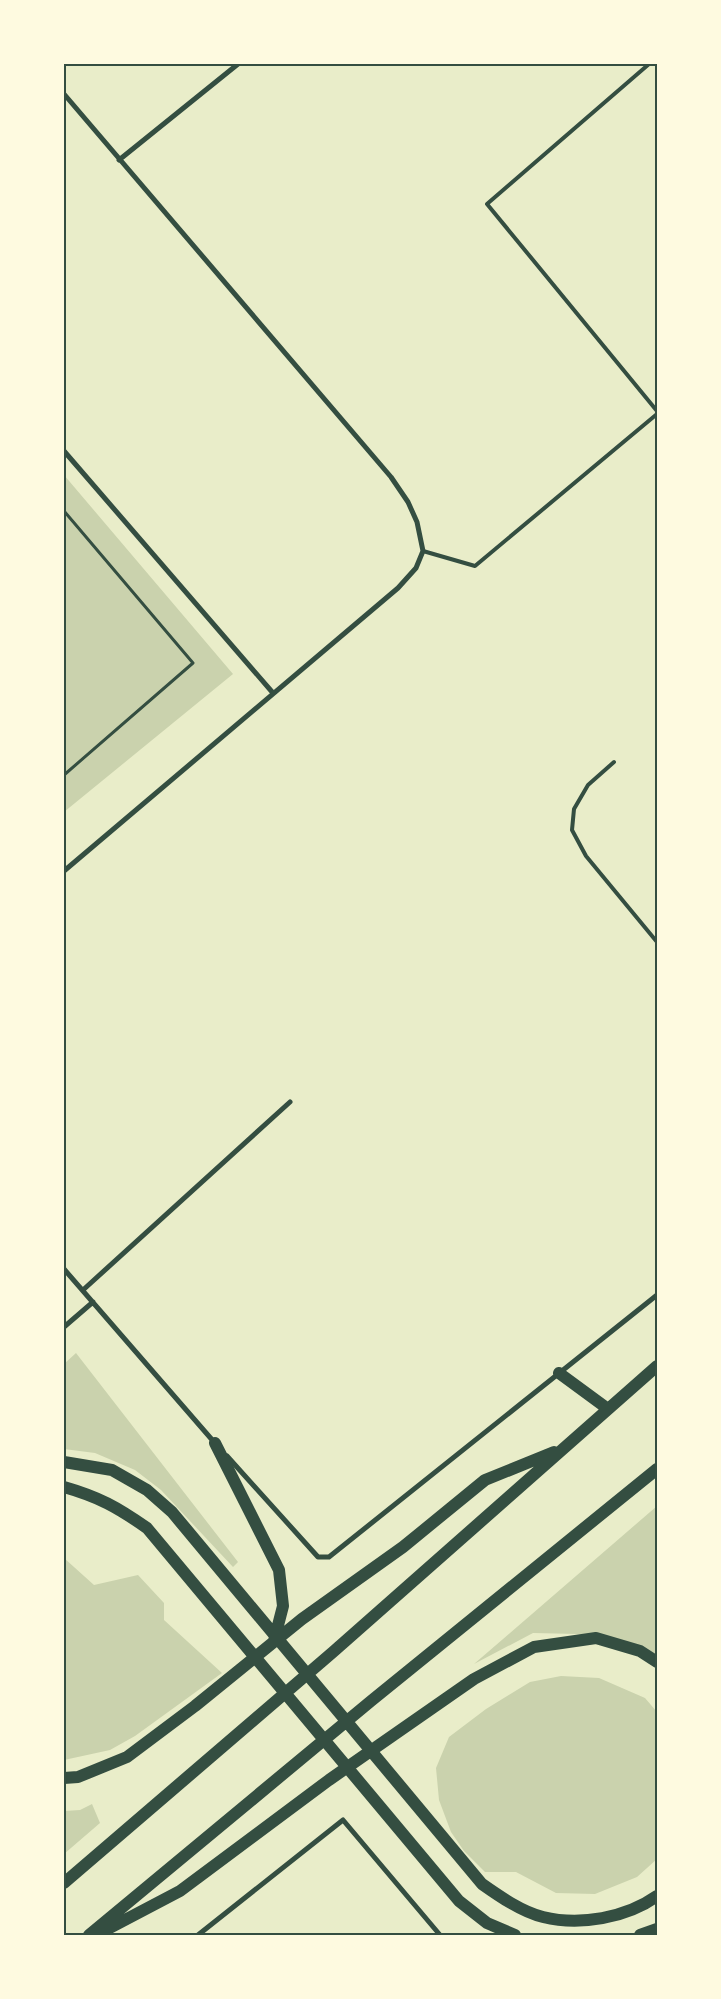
<svg xmlns="http://www.w3.org/2000/svg" width="721" height="1999" viewBox="0 0 721 1999" font-family="'DM Sans',sans-serif">
  <style>
    .green { fill: #cad2ad }
    .lines { fill: none; stroke-linecap: round; stroke-linejoin: round }
    .path { stroke: #344e41; stroke-width: 3 }
    .service { stroke: #344e41; stroke-width: 4 }
    .minor { stroke: #344e41; stroke-width: 5 }
    .primary { stroke: #344e41; stroke-width: 12 }
    .neatline { fill: none; stroke: #344e41; stroke-width: 2 }
  </style>
  <rect width="100%" height="100%" fill="#e9edc9"/>
  <!-- green -->
  <path class="green" d="M64 475 233 674 64 812Z
    M76 1353 238 1562 233 1567 161 1490 135 1470 95 1453 64 1449V1364Z
    M657 1506V1658L628 1642 577 1634 533 1633 474 1664Z
    M64 1558 94 1585 138 1575 164 1603V1620L222 1673 135 1736 110 1750 64 1760Z
    M561 1676 599 1678 645 1698 657 1712V1859L637 1877 595 1894 556 1893 516 1872H485L464 1851 451 1832 439 1800 436 1768 449 1737 486 1709 530 1682Z
    M92 1804 100 1823 64 1854V1811L80 1810Z"/>
  <g class="lines">
    <!-- path -->
    <path class="path" d="M64 511 193 663 64 775"/>
    <!-- service -->
    <path class="service" d="M649 64 487 204 657 411
      M423 551 475 566 657 414
      M614 762 588 785 574 809 572 830 586 856 657 942"/>
    <!-- minor -->
    <path class="minor" d="M64 94 391 477 408 502 417 522 423 551 416 568 398 588 64 871
      M119 160 238 64
      M64 451 273 693
      M64 1269 214 1442
      M83 1290 290 1102
      M64 1327 93 1302
      M227 1456 318 1557H329L657 1295
      M198 1935 343 1820 440 1935"/>
    <!-- primary -->
    <path class="primary" d="M559 1373 608 1409
      M215 1443 279 1570 283 1606 274 1641
      M64 1462 112 1470 147 1490 172 1512 482 1884C499 1896 522 1912 543 1917 580 1926 626 1918 657 1896
      M64 1487C99 1497 117 1507 147 1528L459 1901 487 1923 515 1935
      M64 1778 78 1777 127 1757 195 1706 302 1619 403 1547 485 1480 554 1452
      M64 1883 333 1652 657 1366
      M102 1932 180 1891 329 1780 474 1679 534 1647 596 1638 640 1651 657 1662
      M89 1935 371 1701 657 1469
      M640 1935 657 1929"/>
  </g>
  <!-- border -->
  <rect width="721" height="1999" fill="none" stroke="#fefae0" stroke-width="130"/>
  <rect x="65" y="65" width="591" height="1869" class="neatline"/>
</svg>
